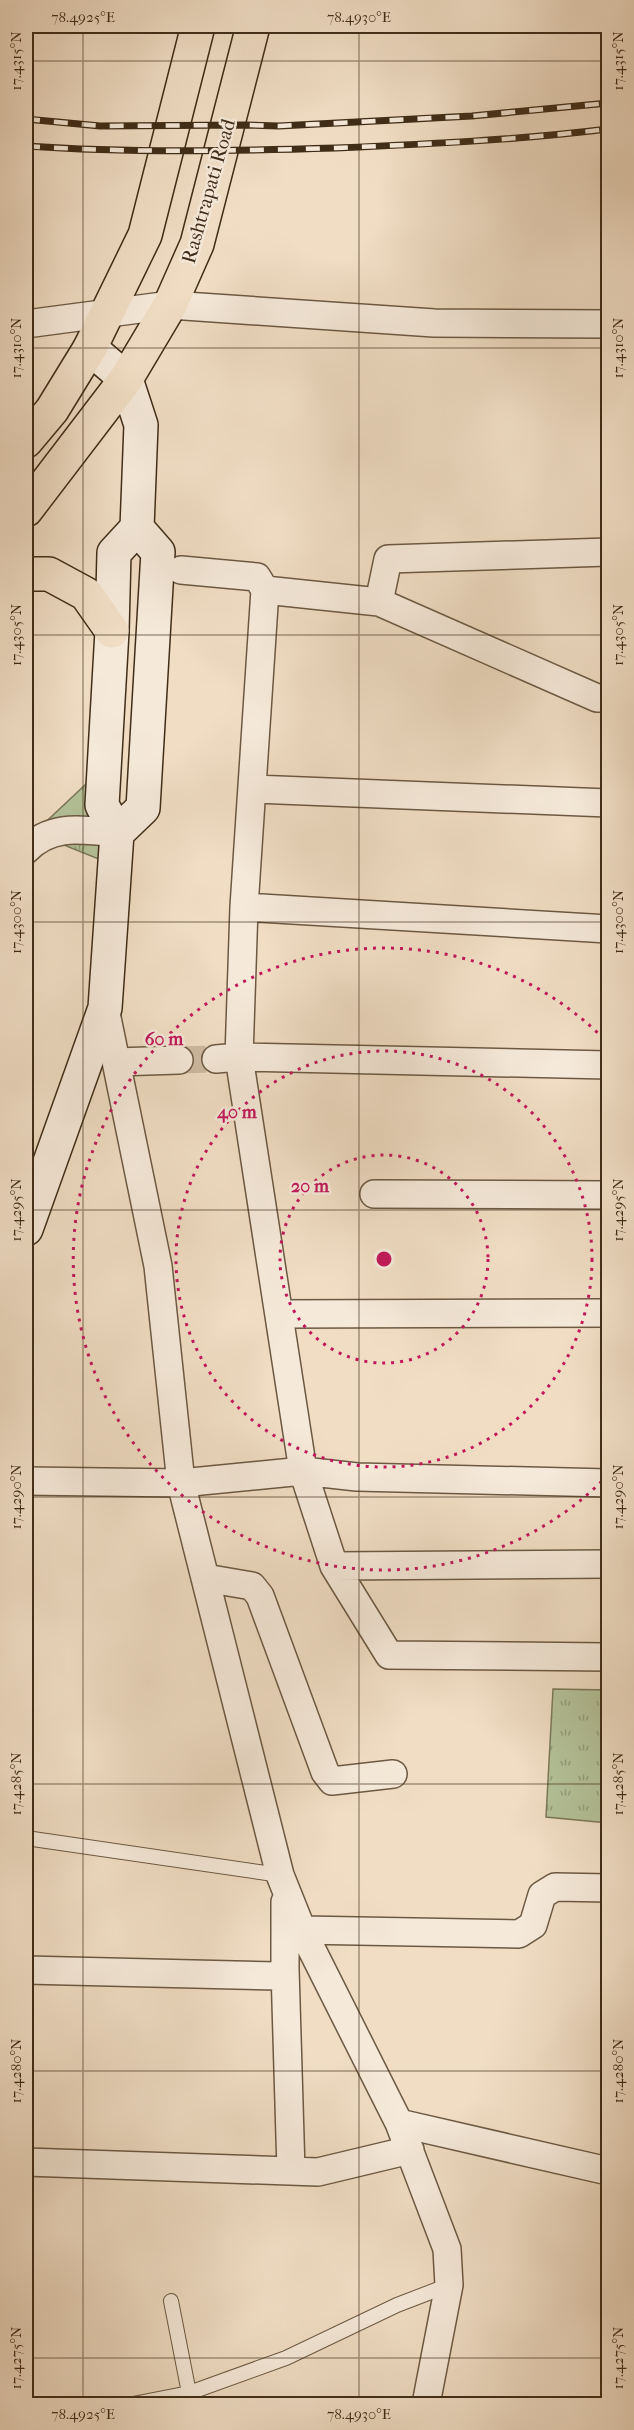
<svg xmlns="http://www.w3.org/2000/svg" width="634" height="2430" viewBox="0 0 634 2430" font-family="'IM FELL French Canon',serif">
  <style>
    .park { fill: url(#park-tufts); stroke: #7a7858; stroke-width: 1.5 }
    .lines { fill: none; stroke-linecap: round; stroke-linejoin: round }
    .minor-tunnel { stroke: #cdbaa2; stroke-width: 27; stroke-dasharray: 27 14; stroke-linecap: butt }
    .service-casing { stroke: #6c5943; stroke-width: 16 }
    .minor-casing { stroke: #6c5943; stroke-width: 30 }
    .secondary-casing { stroke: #402d18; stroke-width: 36 }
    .primary-casing { stroke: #402d18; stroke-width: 36 }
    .service { stroke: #f5e9d9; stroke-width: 14 }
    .minor { stroke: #f5e9d9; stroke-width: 27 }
    .secondary { stroke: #f5e9d9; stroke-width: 33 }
    .primary { stroke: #f0ddc4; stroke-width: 33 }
    .rail-casing { stroke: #402d18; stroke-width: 7 }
    .rail { stroke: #f5e9d9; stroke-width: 4.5; stroke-dasharray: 14; stroke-linecap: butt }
    .ticks { fill: none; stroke: #402d18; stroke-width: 1.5; stroke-opacity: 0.45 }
    .ring { fill: none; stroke: #c2185b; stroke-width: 3; stroke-dasharray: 3 6 }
    .labels { text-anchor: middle; stroke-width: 5; stroke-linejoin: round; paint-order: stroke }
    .street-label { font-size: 20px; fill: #402d18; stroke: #f5e9d9 }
    .centre { fill: #c2185b; stroke: #f5e9d9; stroke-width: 3 }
    .ring-label { font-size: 18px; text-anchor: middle; font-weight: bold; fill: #c2185b; stroke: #f5e9d9; stroke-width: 5; stroke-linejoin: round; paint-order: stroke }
    .neatline { fill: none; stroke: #402d18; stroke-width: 2 }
    .ticks-label { font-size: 15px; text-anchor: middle; fill: #402d18 }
  </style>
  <defs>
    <pattern id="park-tufts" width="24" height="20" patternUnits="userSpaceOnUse" patternTransform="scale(1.5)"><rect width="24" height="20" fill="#b4c299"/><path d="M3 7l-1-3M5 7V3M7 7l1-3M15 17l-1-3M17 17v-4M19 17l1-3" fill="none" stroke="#949e7c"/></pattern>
  </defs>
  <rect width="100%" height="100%" fill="#f0ddc4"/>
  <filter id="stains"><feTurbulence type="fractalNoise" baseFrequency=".00333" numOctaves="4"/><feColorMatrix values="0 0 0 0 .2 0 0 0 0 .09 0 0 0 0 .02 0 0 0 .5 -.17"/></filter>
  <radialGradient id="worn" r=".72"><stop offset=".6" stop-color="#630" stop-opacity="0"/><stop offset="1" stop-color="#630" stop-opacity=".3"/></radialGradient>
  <!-- park -->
  <path class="park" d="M102 769 101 860 34 833Z
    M553 1689 608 1690V1823L546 1817Z"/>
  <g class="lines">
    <!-- minor-tunnel -->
    <path class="minor-tunnel" d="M179 1060 216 1059"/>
    <defs>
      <path id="service" d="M26 1838 280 1875
        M171 2301 189 2393
        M133 2404 189 2393 286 2358 397 2305 449 2285"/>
      <path id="minor" d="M26 324 170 305 434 323 608 324
        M181 570 257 577 265 590 244 907 239 1057 303 1471 334 1566 389 1655 608 1657
        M265 590 379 602 597 698H608
        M379 602 388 559 608 552
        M252 789 608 803
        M26 850C52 823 83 830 117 833
        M244 907 608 929
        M105 1008 158 1266 181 1483 280 1875 302 1930 399 2123 447 2249 449 2285 426 2404
        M216 1059 239 1057 608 1065
        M116 1062 179 1060
        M374 1194 608 1195
        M280 1314 608 1313
        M26 1481 181 1483 303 1471 357 1477 608 1483
        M334 1566 608 1564
        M205 1578 252 1586 260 1596 325 1772 332 1781 393 1774
        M302 1930 519 1934 533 1925 542 1895 555 1887 608 1888
        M285 1969 291 2171
        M26 1970 278 1976 285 1969V1902
        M399 2123 608 2171
        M26 2162 318 2172 410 2150"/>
      <path id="secondary" d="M117 833 143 808 158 552 137 528
        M26 1229 105 1008 117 833 102 805 112 631 114 553 137 528 141 425 126 379 90 348"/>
      <path id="primary" d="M26 441 52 410 90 348 145 235 198 26
        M26 510 126 379 170 305 197 244 253 26
        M26 574H49L86 594 112 631"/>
    </defs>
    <!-- service casing -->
    <use href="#service" class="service-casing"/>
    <!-- minor casing -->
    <use href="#minor" class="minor-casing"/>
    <!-- secondary casing -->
    <use href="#secondary" class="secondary-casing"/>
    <!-- primary casing -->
    <use href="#primary" class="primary-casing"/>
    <!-- service -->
    <use href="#service" class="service"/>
    <!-- minor -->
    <use href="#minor" class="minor"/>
    <!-- secondary -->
    <use href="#secondary" class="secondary"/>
    <!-- primary -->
    <use href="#primary" class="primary"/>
    <defs>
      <path id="rail" d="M26 119 100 126 246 125 279 126 472 116 608 103
        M26 146C129 153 232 151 336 148 427 144 518 140 608 129"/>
    </defs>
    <!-- rail casing -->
    <use href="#rail" class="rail-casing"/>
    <!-- rail -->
    <use href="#rail" class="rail"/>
  </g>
  <!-- ticks -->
  <path class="ticks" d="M83 26V2404M359 26V2404M26 61H608M26 348H608M26 635H608M26 922H608M26 1210H608M26 1497H608M26 1784H608M26 2071H608M26 2358H608"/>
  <!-- distance rings -->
  <g class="ring">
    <circle cx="384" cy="1259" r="104"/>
    <circle cx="384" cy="1259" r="208"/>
    <path d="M608 1475A311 311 0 1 1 608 1043"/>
  </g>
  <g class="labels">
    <!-- street labels -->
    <g class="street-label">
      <text transform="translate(208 191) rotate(-74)" y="7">Rashtrapati Road</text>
    </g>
  </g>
  <circle cx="384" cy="1259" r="9" class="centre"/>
  <g class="ring-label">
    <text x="164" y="1045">60 m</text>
    <text x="237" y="1118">40 m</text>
    <text x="310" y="1192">20 m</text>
  </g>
  <!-- margin -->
  <rect width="634" height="2430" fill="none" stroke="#f0ddc4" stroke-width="66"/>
  <rect x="33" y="33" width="568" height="2364" class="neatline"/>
  <g class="ticks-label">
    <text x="83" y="22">78.4925°E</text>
    <text x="359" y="22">78.4930°E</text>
    <text transform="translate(16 61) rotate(-90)" y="5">17.4315°N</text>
    <text transform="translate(618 61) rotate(-90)" y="5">17.4315°N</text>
    <text transform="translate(16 348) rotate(-90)" y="5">17.4310°N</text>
    <text transform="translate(618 348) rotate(-90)" y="5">17.4310°N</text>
    <text transform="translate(16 635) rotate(-90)" y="5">17.4305°N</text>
    <text transform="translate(618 635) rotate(-90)" y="5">17.4305°N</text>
    <text transform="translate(16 922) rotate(-90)" y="5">17.4300°N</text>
    <text transform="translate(618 922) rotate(-90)" y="5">17.4300°N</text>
    <text transform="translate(16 1210) rotate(-90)" y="5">17.4295°N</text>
    <text transform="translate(618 1210) rotate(-90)" y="5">17.4295°N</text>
    <text transform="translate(16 1497) rotate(-90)" y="5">17.4290°N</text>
    <text transform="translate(618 1497) rotate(-90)" y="5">17.4290°N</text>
    <text transform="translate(16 1784) rotate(-90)" y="5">17.4285°N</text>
    <text transform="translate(618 1784) rotate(-90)" y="5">17.4285°N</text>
    <text transform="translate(16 2071) rotate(-90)" y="5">17.4280°N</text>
    <text transform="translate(618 2071) rotate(-90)" y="5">17.4280°N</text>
    <text transform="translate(16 2358) rotate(-90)" y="5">17.4275°N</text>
    <text transform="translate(618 2358) rotate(-90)" y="5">17.4275°N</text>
    <text x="83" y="2419">78.4925°E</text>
    <text x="359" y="2419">78.4930°E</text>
  </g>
  <rect width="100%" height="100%" filter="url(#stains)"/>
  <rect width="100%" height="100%" fill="url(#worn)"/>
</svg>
